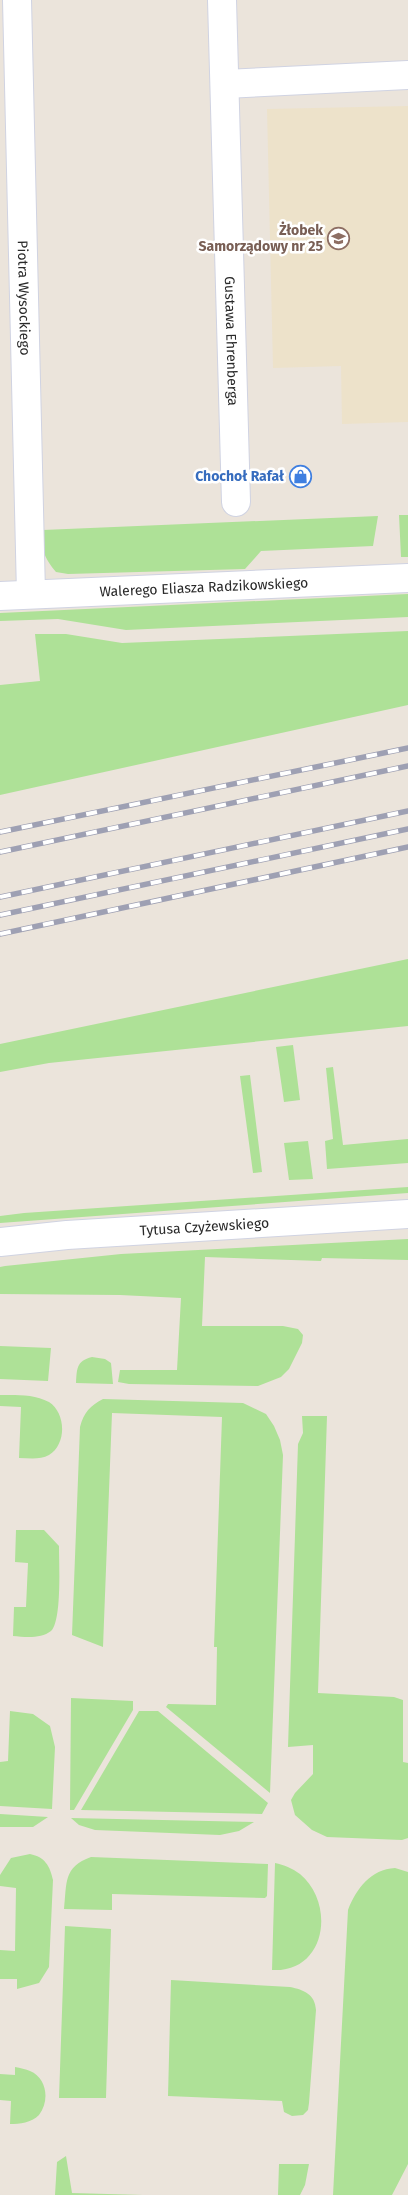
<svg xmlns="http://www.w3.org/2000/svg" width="408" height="2195" viewBox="0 0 408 2195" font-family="'Fira Sans',sans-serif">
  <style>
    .education { fill: #ede2ca }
    .green { fill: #aee197 }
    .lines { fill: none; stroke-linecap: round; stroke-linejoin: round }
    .minor-casing { stroke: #d0d3e2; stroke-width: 30 }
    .tertiary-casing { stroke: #d0d3e2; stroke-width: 30 }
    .minor { stroke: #fff; stroke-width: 28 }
    .tertiary { stroke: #fff; stroke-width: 28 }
    .rail-casing { stroke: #9ea0b3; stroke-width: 5.5 }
    .rail { stroke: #fff; stroke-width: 4; stroke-dasharray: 11; stroke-linecap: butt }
    .labels { text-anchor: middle; stroke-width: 5; stroke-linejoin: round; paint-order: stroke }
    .education-label { font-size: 14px; font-weight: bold; fill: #785e54; stroke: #fff; text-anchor: end }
    .street-label { font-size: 14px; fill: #292929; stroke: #fff }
    .shop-label { font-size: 14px; font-weight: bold; fill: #366cbe; stroke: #fff; text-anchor: end }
  </style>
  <rect width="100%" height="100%" fill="#ebe4db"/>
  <!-- education -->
  <path class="education" d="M408 106V422L342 424 341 366 273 368 267 109Z"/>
  <!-- green -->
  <path class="green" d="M399 515H408V557H401Z
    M378 516 373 546 261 551 245 569 68 574 56 572C43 556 42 551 43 530Z
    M408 594V617L126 630 58 619 0 621V613Z
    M408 631V705L0 795V685L40 681 35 634H66L122 643Z
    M408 959V1026L49 1063 0 1072V1044Z
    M293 1045 300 1100 284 1102 276 1047Z
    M333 1067 343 1145 408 1139V1163L327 1169 325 1141 333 1139 326 1068Z
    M250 1075 262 1172 253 1173 240 1076Z
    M308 1141 313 1179 289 1180 284 1143Z
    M408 1187V1193L0 1223V1216L24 1213Z
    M408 1239V1260L322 1258 321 1261 205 1257 202 1326H283L298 1329 303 1335 302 1343 289 1369 281 1377 258 1386 129 1384 118 1382 120 1370H177L181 1298 120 1295 0 1294V1267L5 1266 121 1254Z
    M0 1346 51 1348 48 1381 0 1379Z
    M92 1357 105 1359 111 1363 113 1384 76 1383C77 1369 76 1361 92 1357Z
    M0 1395C16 1395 34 1394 49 1402 66 1413 67 1444 49 1455 40 1460 29 1458 19 1458L21 1407 0 1406Z
    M103 1399 243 1403 266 1414 274 1426 280 1440 283 1455 270 1793 166 1707 168 1704 216 1705 217 1647H214L222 1417 112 1413 103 1647 72 1635 80 1427C84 1412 90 1406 103 1399Z
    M302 1416H327L318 1693 394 1697 403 1700V1762L408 1763V1838L402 1840 327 1837 312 1830 295 1815 291 1800 295 1793 313 1774V1745L288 1747 298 1444 303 1433Z
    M16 1530H44L59 1546C59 1563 62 1621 51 1631 41 1639 25 1637 13 1636L14 1607H26L28 1563 15 1562Z
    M71 1698 133 1701V1710L74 1810H70Z
    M10 1711 33 1714 50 1726 55 1747 52 1809 0 1806V1762L8 1761Z
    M139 1711H158L268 1803 262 1814 81 1810Z
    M0 1814 48 1817 33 1827H0Z
    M71 1818 254 1822 239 1831 220 1835 95 1830 79 1825Z
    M30 1854C45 1857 50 1866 53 1880L49 1967 39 1983 17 1989V1979H0V1950L15 1951 16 1888 0 1886V1875L11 1858Z
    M91 1857 268 1864 267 1896 265 1898 112 1894V1910L64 1909C67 1883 63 1867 91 1857Z
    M275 1863C284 1865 292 1868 300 1874 336 1904 326 1973 272 1970Z
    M395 1868 408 1872V2164L392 2195H333L348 1910C356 1889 371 1869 395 1868Z
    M65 1926 111 1929 106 2098H59Z
    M171 1980 290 1987C304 1990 315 1994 316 2010L309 2103 308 2110 303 2115 292 2116 284 2112 282 2101 168 2096Z
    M15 2067C20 2068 26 2069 30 2071 47 2078 50 2101 39 2115 31 2123 20 2124 10 2124L11 2101 0 2100V2074L15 2075Z
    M66 2156 72 2193 143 2195H55L57 2162Z
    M279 2164H309L305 2185 300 2195H278Z"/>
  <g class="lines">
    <defs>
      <g id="minor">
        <path id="s1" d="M17 0 31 594"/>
        <path id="s2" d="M222 0 236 502"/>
        <path d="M225 84 408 75"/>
      </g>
      <g id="tertiary">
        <path id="s3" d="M0 596 408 578"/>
        <path id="s4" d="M0 1242 67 1235 408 1214"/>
      </g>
    </defs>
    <!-- minor casing -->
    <use href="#minor" class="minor-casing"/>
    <!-- tertiary casing -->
    <use href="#tertiary" class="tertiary-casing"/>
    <!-- minor -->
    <use href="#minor" class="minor"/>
    <!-- tertiary -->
    <use href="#tertiary" class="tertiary"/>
    <defs>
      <path id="rail" d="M0 832 408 748
        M0 852 408 766
        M0 897 408 811
        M0 915 408 829
        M0 934 408 847"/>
    </defs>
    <!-- rail casing -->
    <use href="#rail" class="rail-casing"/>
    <!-- rail -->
    <use href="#rail" class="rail"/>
  </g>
  <!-- icons -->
  <defs>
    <symbol id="school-ring" viewBox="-11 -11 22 22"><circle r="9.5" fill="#fff" stroke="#8d6e63" stroke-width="1.5"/><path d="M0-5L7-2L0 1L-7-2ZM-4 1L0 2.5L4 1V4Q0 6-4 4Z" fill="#8d6e63"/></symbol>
    <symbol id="shop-ring" viewBox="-11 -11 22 22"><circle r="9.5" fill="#fff" stroke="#3f7fe0" stroke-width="1.5"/><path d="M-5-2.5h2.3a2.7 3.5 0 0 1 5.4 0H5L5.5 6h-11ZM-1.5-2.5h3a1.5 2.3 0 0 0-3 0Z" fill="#3f7fe0"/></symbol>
  </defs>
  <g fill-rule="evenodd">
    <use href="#school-ring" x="326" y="226" width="25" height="25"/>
    <use href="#shop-ring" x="288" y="464" width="25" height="25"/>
  </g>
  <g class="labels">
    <!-- education labels -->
    <g class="education-label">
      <text x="323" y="235">Żłobek<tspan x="323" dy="16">Samorządowy nr 25</tspan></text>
    </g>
    <!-- street labels -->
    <g class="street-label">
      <text dy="5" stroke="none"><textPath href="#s1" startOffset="298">Piotra Wysockiego</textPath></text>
      <text dy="5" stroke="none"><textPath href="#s2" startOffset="341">Gustawa Ehrenberga</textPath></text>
      <text dy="5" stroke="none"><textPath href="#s3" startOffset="204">Walerego Eliasza Radzikowskiego</textPath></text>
      <text dy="5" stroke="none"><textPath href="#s4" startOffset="205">Tytusa Czyżewskiego</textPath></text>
    </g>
    <!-- shop labels -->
    <g class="shop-label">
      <text x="284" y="481">Chochoł Rafał</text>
    </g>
  </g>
</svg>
